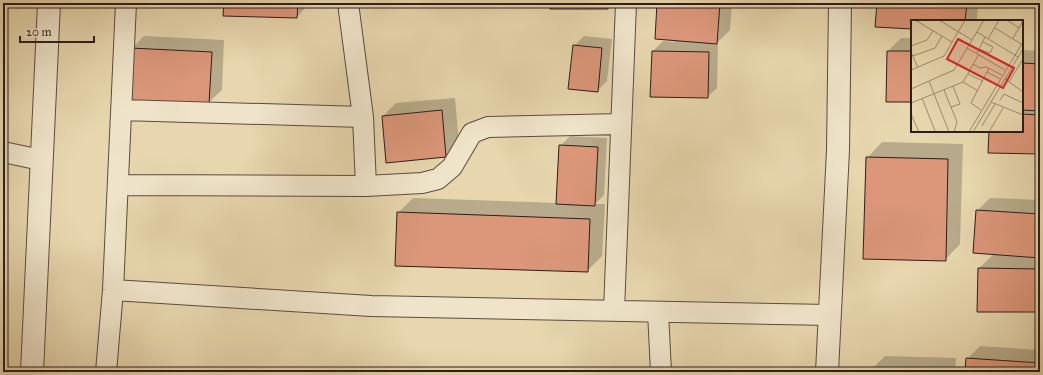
<svg xmlns="http://www.w3.org/2000/svg" width="1043" height="375" viewBox="0 0 1043 375" font-family="'IM FELL Great Primer',serif">
  <style>
    .shadow { fill: #0003 }
    .building { fill: #dc977a; stroke: #2c1e19 }
    .lines { fill: none; stroke-linecap: round; stroke-linejoin: round }
    .minor-casing { stroke: #5b4c3e; stroke-width: 22 }
    .tertiary-casing { stroke: #5b4c3e; stroke-width: 24 }
    .minor { stroke: #efe4ca; stroke-width: 20 }
    .tertiary { stroke: #efe4ca; stroke-width: 22 }
    .inset-road { fill: none; stroke: #9c8c72; stroke-width: 1 }
    .view { fill: #d62828; fill-opacity: 0.15; stroke: #d62828; stroke-width: 2 }
    .inset-edge { fill: none; stroke: #2c1e19; stroke-width: 2 }
  </style>
  <rect width="100%" height="100%" fill="#e7d6ae"/>
  <filter id="stains"><feTurbulence type="fractalNoise" baseFrequency=".005" numOctaves="4"/><feColorMatrix values="0 0 0 0 .2 0 0 0 0 .09 0 0 0 0 .02 0 0 0 .5 -.17"/></filter>
  <radialGradient id="worn" r=".72"><stop offset=".6" stop-color="#630" stop-opacity="0"/><stop offset="1" stop-color="#630" stop-opacity=".3"/></radialGradient>
  <!-- shadow -->
  <path class="shadow" d="M225 3H310L297 17Z
    M551 3H613L608 8Z
    M658 3H732L730 30 717 43H718L717 88 707 97 651 96 653 51 663 41 675 42Z
    M878 3H978L977 19 975 21H912V28Z
    M144 36 224 40 222 90 208 103 131 49Z
    M584 36 612 39 607 81 597 91 574 46Z
    M901 38H912V101L888 51Z
    M1022 50 1040 51V153L990 131H1022Z
    M455 98 459 143 446 156 383 116 396 103Z
    M570 136 607 138 604 195 595 204H605L602 256 587 271 398 213 413 198 557 203 560 146Z
    M882 142 963 144 960 244 945 260 867 158Z
    M990 198 1040 200V311L979 268 994 254 977 211Z
    M980 346 1040 350V372H966L967 359Z
    M885 356 956 358 955 372H872V369Z"/>
  <!-- building -->
  <path class="building" d="M224 3H298L297 18 223 16Z
    M550 3H608V9H550Z
    M657 3H720L717 44 655 39Z
    M877 3H967L965 21H912V29L875 27Z
    M573 45 602 48 598 92 568 89Z
    M130 48 212 52 209 104 127 100Z
    M652 51 709 52 708 98 650 97Z
    M887 51H912V102H886Z
    M1022 63 1040 64V111L1022 110Z
    M442 110 446 157 386 163 382 116Z
    M1022 114 1040 115V154L988 153 989 131H1022Z
    M559 145 598 147 595 206 556 204Z
    M866 157 948 159 946 261 863 259Z
    M976 210 1040 214V258L973 253Z
    M397 212 590 219 588 272 395 266Z
    M978 268 1040 269V312H977Z
    M966 358 1040 363V372H965Z
    M871 369 943 371V372H871Z"/>
  <g class="lines">
    <defs>
      <path id="minor" d="M348 3 363 117 366 186
        M121 110 363 117
        M3 152 41 160
        M118 185 366 186 422 183 438 179 452 167 472 133 488 127 621 124
        M113 290 371 306 830 315
        M614 311 626 3
        M658 312 661 372
        M106 372 113 290 126 3"/>
      <path id="tertiary" d="M32 372 49 3
        M827 372 838 150 840 3"/>
    </defs>
    <!-- minor casing -->
    <use href="#minor" class="minor-casing"/>
    <!-- tertiary casing -->
    <use href="#tertiary" class="tertiary-casing"/>
    <!-- minor -->
    <use href="#minor" class="minor"/>
    <!-- tertiary -->
    <use href="#tertiary" class="tertiary"/>
  </g>
  <!-- overview -->
  <g transform="translate(911 20)">
    <rect width="112" height="112" fill="#e7d6ae"/>
    <path class="inset-road" d="M4 0 41 22M28 0 61 20M96 0 108 8M84 8 112 25M66 12 107 37M102 18 112 1M77 19 88 0M0 26 16 20 22 11M56 28 94 50M68 29 79 33 82 27 72 22M0 32 7 48M66 33 74 17M2 36 24 28 31 16M62 44 69 48 75 47 91 55M0 50 33 36 54 0M76 52 89 59M57 54 72 61M94 59 112 72M18 61 38 112M52 62 67 71M98 62 112 39M0 69 43 50 73 0M33 70 46 102 43 112M11 78 24 111M89 80 93 74 112 83M80 82 112 95M0 83 52 62 68 34M40 87 49 84 42 66M70 90 60 83 78 48M0 94 8 112M71 106 84 84M12 112H27M58 112 112 22M62 112 112 29M78 112 92 88"/>
    <path class="view" d="M47 19 103 48 92 68 36 39Z"/>
    <rect width="112" height="112" class="inset-edge"/>
  </g>
  <!-- margin -->
  <rect width="1043" height="375" fill="none" stroke="#e7d6ae" stroke-width="16"/>
  <rect x="4" y="4" width="1035" height="367" fill="none" stroke="#2c1e19" stroke-width="2"/>
  <rect x="8" y="8" width="1027" height="359" fill="none" stroke="#2c1e19"/>
  <!-- scale -->
  <path d="M20 36v6h74v-6" fill="none" stroke="#2c1e19" stroke-width="2"/>
  <text x="26" y="36" font-size="12" fill="#2c1e19" stroke="#efe4ca" stroke-width="3" paint-order="stroke">20 m</text>
  <rect width="100%" height="100%" filter="url(#stains)"/>
  <rect width="100%" height="100%" fill="url(#worn)"/>
</svg>
